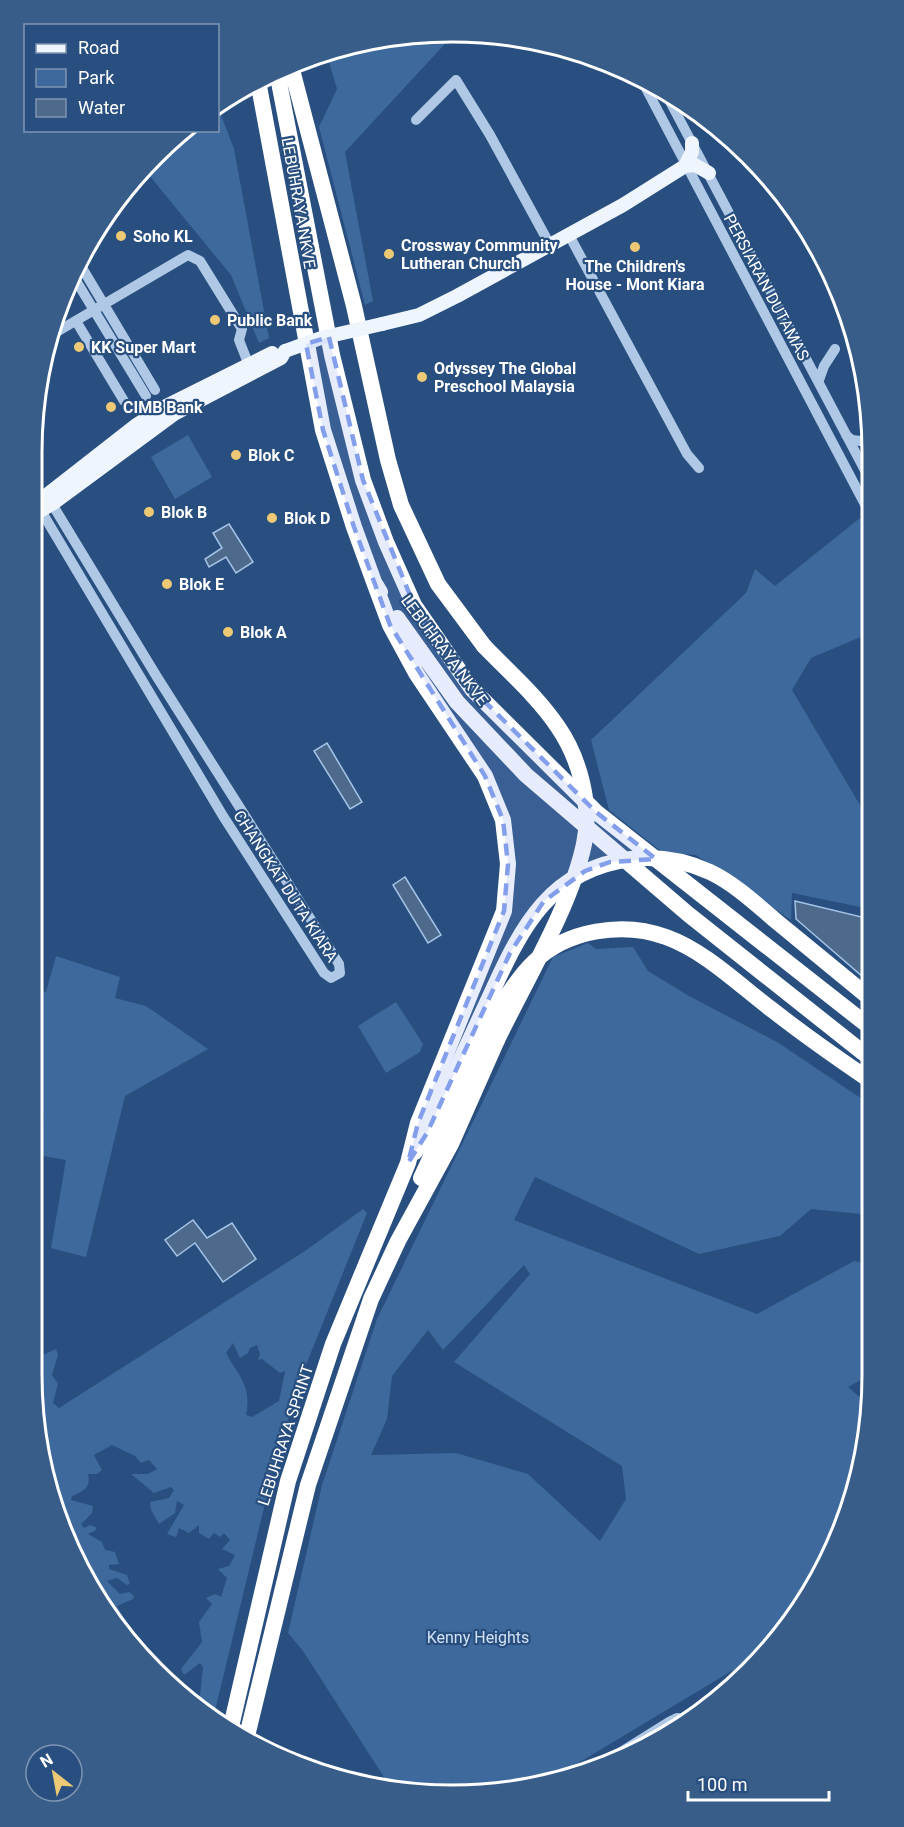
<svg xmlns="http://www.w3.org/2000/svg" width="904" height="1827" viewBox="0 0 904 1827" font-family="Roboto,sans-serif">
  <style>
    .green { fill: #3d699d; fill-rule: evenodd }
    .water { fill: #4d6a8c; stroke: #a4c3e6; stroke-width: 1.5 }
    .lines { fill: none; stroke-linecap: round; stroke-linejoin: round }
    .minor { stroke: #afc8e5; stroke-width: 10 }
    .major { stroke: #eff5fd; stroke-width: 14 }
    .highway { stroke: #fff; stroke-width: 16 }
    .major-bridge { stroke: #eff5fd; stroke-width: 14 }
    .highway-bridge { stroke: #fff; stroke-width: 16 }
    .marked { fill: #839eea; fill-opacity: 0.2; stroke: #839eea; stroke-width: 4.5; stroke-dasharray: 12 8; stroke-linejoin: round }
    .poi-dot { fill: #edc975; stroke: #284f7f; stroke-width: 2 }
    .labels { text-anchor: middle; stroke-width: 4.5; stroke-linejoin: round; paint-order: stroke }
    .street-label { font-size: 16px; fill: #fff; stroke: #284f7f }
    .poi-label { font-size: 16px; font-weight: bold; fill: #fff; stroke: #284f7f; text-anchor: start }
    .park-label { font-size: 16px; fill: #d2e2f5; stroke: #284f7f }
    .rim { fill: none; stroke: #fff; stroke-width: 3 }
  </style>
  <rect width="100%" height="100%" fill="#284f7f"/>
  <!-- green -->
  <path class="green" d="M455 33 345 152 373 301 365 305 319 127 337 89 326 52 397 35Z
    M218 107 234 149 269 338 259 343 231 275 144 169 182 131 218 130Z
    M188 435 212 477 175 499 151 457Z
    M860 518 869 537 870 633 811 658 792 690 870 822V909L792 893 791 920 696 855 662 852 609 810 591 740 746 593 755 569 775 586Z
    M588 943 596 949 633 947 648 971 689 996 777 1042 871 1105V1215L811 1209 780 1236 699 1254 535 1177 514 1220 757 1314 854 1261 871 1264 872 1374 848 1387 871 1407 858 1483 829 1561 765 1651 555 1777 507 1792 391 1788 303 1651 288 1633 322 1485 377 1319 553 957ZM524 1265 530 1274 454 1362 622 1466 626 1499 600 1541 528 1474 456 1453 371 1455 387 1419 392 1376 428 1330 443 1350Z
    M56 956 120 977 115 998 146 1006 208 1049 125 1096 86 1257 51 1248 66 1160 32 1154V1123L44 1121 32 1018V989L46 992Z
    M396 1002 423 1044 420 1052 386 1073 358 1026Z
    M363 1209 367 1213 306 1365 277 1454 213 1719 199 1706 203 1667 200 1663 184 1675 181 1669 202 1642 199 1622 212 1604 206 1598 215 1594 221 1597 227 1578 218 1569 229 1566 235 1555 222 1549 230 1540 224 1533 220 1537 214 1533 209 1539 199 1533V1525L189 1533 179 1528 176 1537 167 1534 184 1505 177 1501 175 1513 159 1524 151 1510 150 1502 169 1498 174 1490 171 1487 154 1493 131 1474H148L157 1469 149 1460 141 1463 135 1456 112 1445 94 1455 102 1470 97 1474H88C91 1488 84 1491 72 1496L71 1500 93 1506 92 1513 81 1524 84 1528 90 1525 96 1527V1530L88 1534 102 1542 105 1550 115 1552 119 1564 109 1565V1569L127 1575 130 1584 127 1585 117 1578 107 1581 120 1594 129 1592 134 1596 133 1599 117 1606 150 1661 119 1631 54 1510 32 1375V1360L56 1349 58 1355 52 1375 58 1384 53 1403 59 1408 305 1251ZM233 1343 240 1358 248 1353 250 1348 257 1345 260 1354 258 1360 262 1359 280 1373 285 1371 279 1401 252 1417 246 1415C252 1385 239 1377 226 1353Z"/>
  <!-- water -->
  <path class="water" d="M229 524 253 562 236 573 226 557 209 567 205 559 222 548 213 533Z
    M327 743 362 802 350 809 314 751Z
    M405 877 441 935 428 943 393 885Z
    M795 901 870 919V983L796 919Z
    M193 1220 207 1238 232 1223 256 1259 223 1282 195 1243 177 1256 165 1240Z"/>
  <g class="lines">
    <!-- minor -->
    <path class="minor" d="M639 75 869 512
      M665 92 869 478
      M416 120 456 80 490 135 550 245
      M569 235 687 454 699 468
      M78 261 155 390
      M72 274 146 396
      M76 321 124 401
      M48 337 188 255 200 261 242 329 239 340 248 363
      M819 380 824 366 835 349
      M846 435 852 440 869 442
      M37 504 223 816 324 973 331 978 340 973 339 964 157 677 49 499
      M605 1762 669 1722 677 1718 684 1719"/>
    <!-- major -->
    <path class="major" d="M685 166 692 152V143
      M382 324 419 315 457 296 623 205 685 166 695 165 709 173
      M39 501 135 426 166 406 272 353
      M32 508 40 511 52 504 174 414 281 358 285 351"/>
    <!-- highway -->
    <path class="highway" d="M291 66 354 306 388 460 401 505 438 584 484 646
      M277 72 332 355 363 480 386 542 414 605 472 689 596 812 871 1028
      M258 81 323 430 354 527 374 582 380 592
      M397 618 457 702 526 775 688 914 871 1059
      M415 1152 427 1133 448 1087
      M421 1178 501 1005C511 990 520 975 534 962 567 930 623 921 666 937 705 951 738 984 771 1009 803 1034 837 1058 871 1081
      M230 1731 288 1481 333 1344 408 1163 418 1123 504 911 508 864 503 820 485 776 416 673 390 625 374 582
      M246 1740 308 1485 371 1299 398 1241 451 1144 497 1040"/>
    <!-- major-bridge -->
    <path class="major-bridge" d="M285 351 321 338 382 324"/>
    <!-- highway-bridge -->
    <path class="highway-bridge" d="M484 646C509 672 538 697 558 727 580 759 592 806 584 844 571 906 525 982 497 1040
      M448 1087C463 1055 477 1024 492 992 522 926 551 869 631 859 658 856 686 861 710 872 735 884 756 904 776 921 808 947 839 973 871 999"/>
  </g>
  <!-- marked area -->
  <path class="marked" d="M329 337 363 480 414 605 472 689 596 812 656 859 610 862 585 871 544 901 510 953 427 1133 408 1163 418 1123 504 911 508 864 503 820 485 776 390 625 354 527 323 430 306 344Z"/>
  <!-- markers -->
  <g class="poi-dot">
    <circle cx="121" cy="236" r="6"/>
    <circle cx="635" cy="247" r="6"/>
    <circle cx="389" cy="254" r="6"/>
    <circle cx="215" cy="320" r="6"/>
    <circle cx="79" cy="347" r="6"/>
    <circle cx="422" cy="377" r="6"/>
    <circle cx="111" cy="407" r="6"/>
    <circle cx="236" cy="455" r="6"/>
    <circle cx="149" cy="512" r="6"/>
    <circle cx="272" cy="518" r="6"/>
    <circle cx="167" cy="584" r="6"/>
    <circle cx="228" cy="632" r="6"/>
  </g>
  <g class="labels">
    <!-- street labels -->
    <g class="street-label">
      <text transform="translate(299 203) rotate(80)" y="6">LEBUHRAYA NKVE</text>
      <text transform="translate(767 287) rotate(62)" y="6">PERSIARAN DUTAMAS</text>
      <text transform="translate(445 650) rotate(53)" y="6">LEBUHRAYA NKVE</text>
      <text transform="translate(286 886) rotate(57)" y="6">CHANGKAT DUTA KIARA</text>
      <text transform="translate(285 1435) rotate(-72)" y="6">LEBUHRAYA SPRINT</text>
    </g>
    <!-- poi labels -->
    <g class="poi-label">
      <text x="133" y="242">Soho KL</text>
      <text x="401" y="251">Crossway Community<tspan x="401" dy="18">Lutheran Church</tspan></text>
      <text x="635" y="272" text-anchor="middle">The Children's<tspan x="635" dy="18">House - Mont Kiara</tspan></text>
      <text x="227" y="326">Public Bank</text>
      <text x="91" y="353">KK Super Mart</text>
      <text x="434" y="374">Odyssey The Global<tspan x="434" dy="18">Preschool Malaysia</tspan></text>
      <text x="123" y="413">CIMB Bank</text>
      <text x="248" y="461">Blok C</text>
      <text x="161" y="518">Blok B</text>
      <text x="284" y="524">Blok D</text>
      <text x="179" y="590">Blok E</text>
      <text x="240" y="638">Blok A</text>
    </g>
    <!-- park labels -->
    <g class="park-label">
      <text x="478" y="1643">Kenny Heights</text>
    </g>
  </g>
  <!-- crop -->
  <path d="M0 0H904V1827H0ZM452 42H452A410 410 0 0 1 862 452V1375A410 410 0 0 1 452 1785H452A410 410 0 0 1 42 1375V452A410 410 0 0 1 452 42Z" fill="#395d89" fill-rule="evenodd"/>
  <path class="rim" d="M452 42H452A410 410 0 0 1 862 452V1375A410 410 0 0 1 452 1785H452A410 410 0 0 1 42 1375V452A410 410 0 0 1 452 42Z"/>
  <!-- legend -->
  <rect x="24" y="24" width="195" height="108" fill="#284f7f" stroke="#7e95b2" stroke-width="1.5"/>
  <rect x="36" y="44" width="30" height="9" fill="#eff5fd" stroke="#7e95b2" stroke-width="1.5"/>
  <text x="78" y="54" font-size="18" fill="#ffffff">Road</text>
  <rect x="36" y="69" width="30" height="18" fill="#3d699d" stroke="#7e95b2" stroke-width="1.5"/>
  <text x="78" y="84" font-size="18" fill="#ffffff">Park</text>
  <rect x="36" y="99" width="30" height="18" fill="#4d6a8c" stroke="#7e95b2" stroke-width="1.5"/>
  <text x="78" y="114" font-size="18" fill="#ffffff">Water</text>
  <!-- north arrow -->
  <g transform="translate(54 1773) rotate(329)"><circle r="28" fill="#284f7f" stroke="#7e95b2" stroke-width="1.5"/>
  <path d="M0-4.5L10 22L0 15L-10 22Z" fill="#edc975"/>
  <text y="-9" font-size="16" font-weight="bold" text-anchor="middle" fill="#ffffff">N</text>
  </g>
  <!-- scale -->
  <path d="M688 1791v9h141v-9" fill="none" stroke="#ffffff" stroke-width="3"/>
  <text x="697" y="1791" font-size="18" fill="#ffffff" stroke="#284f7f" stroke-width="4.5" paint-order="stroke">100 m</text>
</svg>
